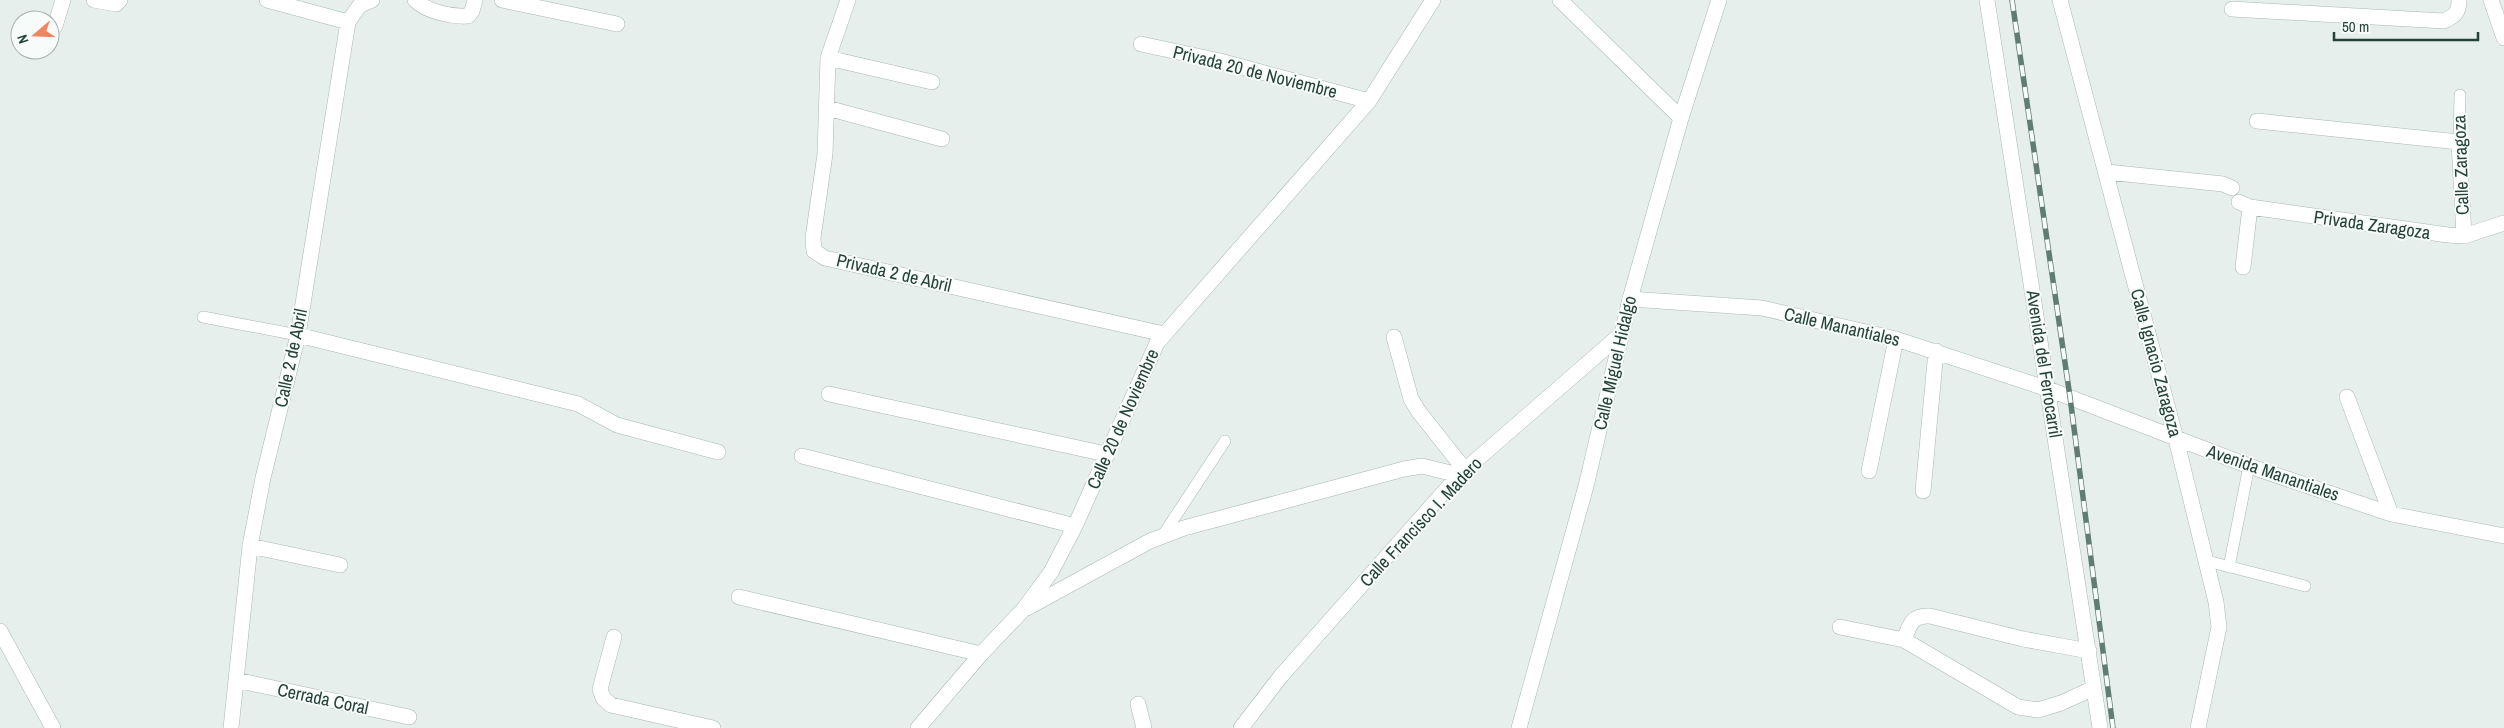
<svg xmlns="http://www.w3.org/2000/svg" width="2504" height="728" viewBox="0 0 2504 728" font-family="'Archivo Narrow',sans-serif">
  <style>
    .lines { fill: none; stroke-linecap: round; stroke-linejoin: round }
    .lane-casing { stroke: #a8b8b2; stroke-width: 12 }
    .street-casing { stroke: #a8b8b2; stroke-width: 16 }
    .secondary-casing { stroke: #a4bbb3; stroke-width: 16 }
    .lane { stroke: #fff; stroke-width: 11 }
    .street { stroke: #fff; stroke-width: 15 }
    .secondary { stroke: #fff; stroke-width: 15 }
    .rail-casing { stroke: #5f7d75; stroke-width: 5.5 }
    .rail { stroke: #f7fbf9; stroke-width: 4; stroke-dasharray: 11; stroke-linecap: butt }
    .labels { text-anchor: middle; stroke-width: 4; stroke-linejoin: round; paint-order: stroke }
    .street-label { font-size: 18px; fill: #24423a; stroke: #f7fbf9 }
  </style>
  <rect width="100%" height="100%" fill="#e6efeb"/>
  <g class="lines">
    <defs>
      <path id="lane" d="M2459 142 2460 95
        M203 317 298 335
        M1163 535 1225 441
        M2207 561 2305 586
        M2229 567 2249 466"/>
      <path id="street" d="M94 0 116 4 120 0
        M267 0 348 22
        M415 0C428 12 451 17 468 16L472 11 475 0
        M502 0 617 24
        M848 0 828 58 825 154 813 238 814 251 825 258 1164 334
        M1987 0 2100 728
        M2060 0 2176 439 2216 602 2219 627 2198 728
        M2491 0 2504 38
        M2232 9 2444 21C2455 16 2459 12 2459 0
        M55 26 63 0
        M1141 44 1220 61 1369 101
        M828 58 932 82
        M827 108 942 139
        M1681 118 1719 0
        M2257 121 2459 142 2464 236
        M2107 172 2223 184 2232 188
        M2239 202 2250 207 2448 235 2464 236 2504 223
        M2243 267 2250 207
        M1630 299 1762 308 1896 339 2048 389 2249 466 2391 514 2504 536
        M298 335 578 404 617 425 718 452
        M1394 337 1411 399 1419 412 1465 470
        M829 394 1106 454
        M2347 397 2391 514
        M802 456 1075 526
        M1869 471 1896 339
        M1923 491 1936 351
        M250 546 340 565
        M739 597 981 654
        M1027 608 1150 541 1184 528 1404 469 1422 466 1459 475
        M1840 627 1904 640
        M0 631 53 728
        M614 637 600 689 603 698 611 705 713 728
        M2089 651 2023 639 1930 616C1912 615 1910 624 1904 640L2018 707 2038 710 2061 703 2094 688
        M236 680 409 717
        M1138 704 1144 728
        M231 728 250 546 263 478 298 335 348 22 360 5 372 0
        M918 728 981 654 1023 610 1051 572 1075 526 1157 343 1369 101 1433 0
        M1241 728 1281 676 1459 475 1620 335"/>
      <path id="secondary" d="M1519 728 1586 486 1630 299 1681 118 1560 0"/>
    </defs>
    <!-- lane casing -->
    <use href="#lane" class="lane-casing"/>
    <!-- street casing -->
    <use href="#street" class="street-casing"/>
    <!-- secondary casing -->
    <use href="#secondary" class="secondary-casing"/>
    <!-- lane -->
    <use href="#lane" class="lane"/>
    <!-- street -->
    <use href="#street" class="street"/>
    <!-- secondary -->
    <use href="#secondary" class="secondary"/>
    <defs>
      <path id="rail" d="M2012 0 2070 397 2113 728"/>
    </defs>
    <!-- rail casing -->
    <use href="#rail" class="rail-casing"/>
    <!-- rail -->
    <use href="#rail" class="rail"/>
  </g>
  <g class="labels">
    <!-- street labels -->
    <g class="street-label">
      <text transform="translate(1255 72) rotate(14)" y="6">Privada 20 de Noviembre</text>
      <text transform="translate(2461 165) rotate(-92)" y="6">Calle Zaragoza</text>
      <text transform="translate(2372 225) rotate(8)" y="6">Privada Zaragoza</text>
      <text transform="translate(894 273) rotate(13)" y="6">Privada 2 de Abril</text>
      <text transform="translate(1842 327) rotate(13)" y="6">Calle Manantiales</text>
      <text transform="translate(291 358) rotate(-78)" y="6">Calle 2 de Abril</text>
      <text transform="translate(1615 363) rotate(-77)" y="6">Calle Miguel Hidalgo</text>
      <text transform="translate(2156 363) rotate(75)" y="6">Calle Ignacio Zaragoza</text>
      <text transform="translate(2044 364) rotate(81)" y="6">Avenida del Ferrocarril</text>
      <text transform="translate(1123 419) rotate(-66)" y="6">Calle 20 de Noviembre</text>
      <text transform="translate(2273 473) rotate(19)" y="6">Avenida Manantiales</text>
      <text transform="translate(1421 522) rotate(-47)" y="6">Calle Francisco I. Madero</text>
      <text transform="translate(323 699) rotate(12)" y="6">Cerrada Coral</text>
    </g>
  </g>
  <!-- north arrow -->
  <g transform="translate(35 35) rotate(251)"><circle r="24" fill="#f7fbf9" stroke="#a3b1ad"/>
  <path d="M0-4L9 19L0 12L-9 19Z" fill="#f4845f"/>
  <text y="-8" font-size="14" font-weight="bold" text-anchor="middle" fill="#24423a">N</text>
  </g>
  <!-- scale -->
  <path d="M2334 32v8h144v-8" fill="none" stroke="#24423a" stroke-width="2.5"/>
  <text x="2342" y="32" font-size="15" fill="#24423a" stroke="#f7fbf9" stroke-width="4" paint-order="stroke">50 m</text>
</svg>
